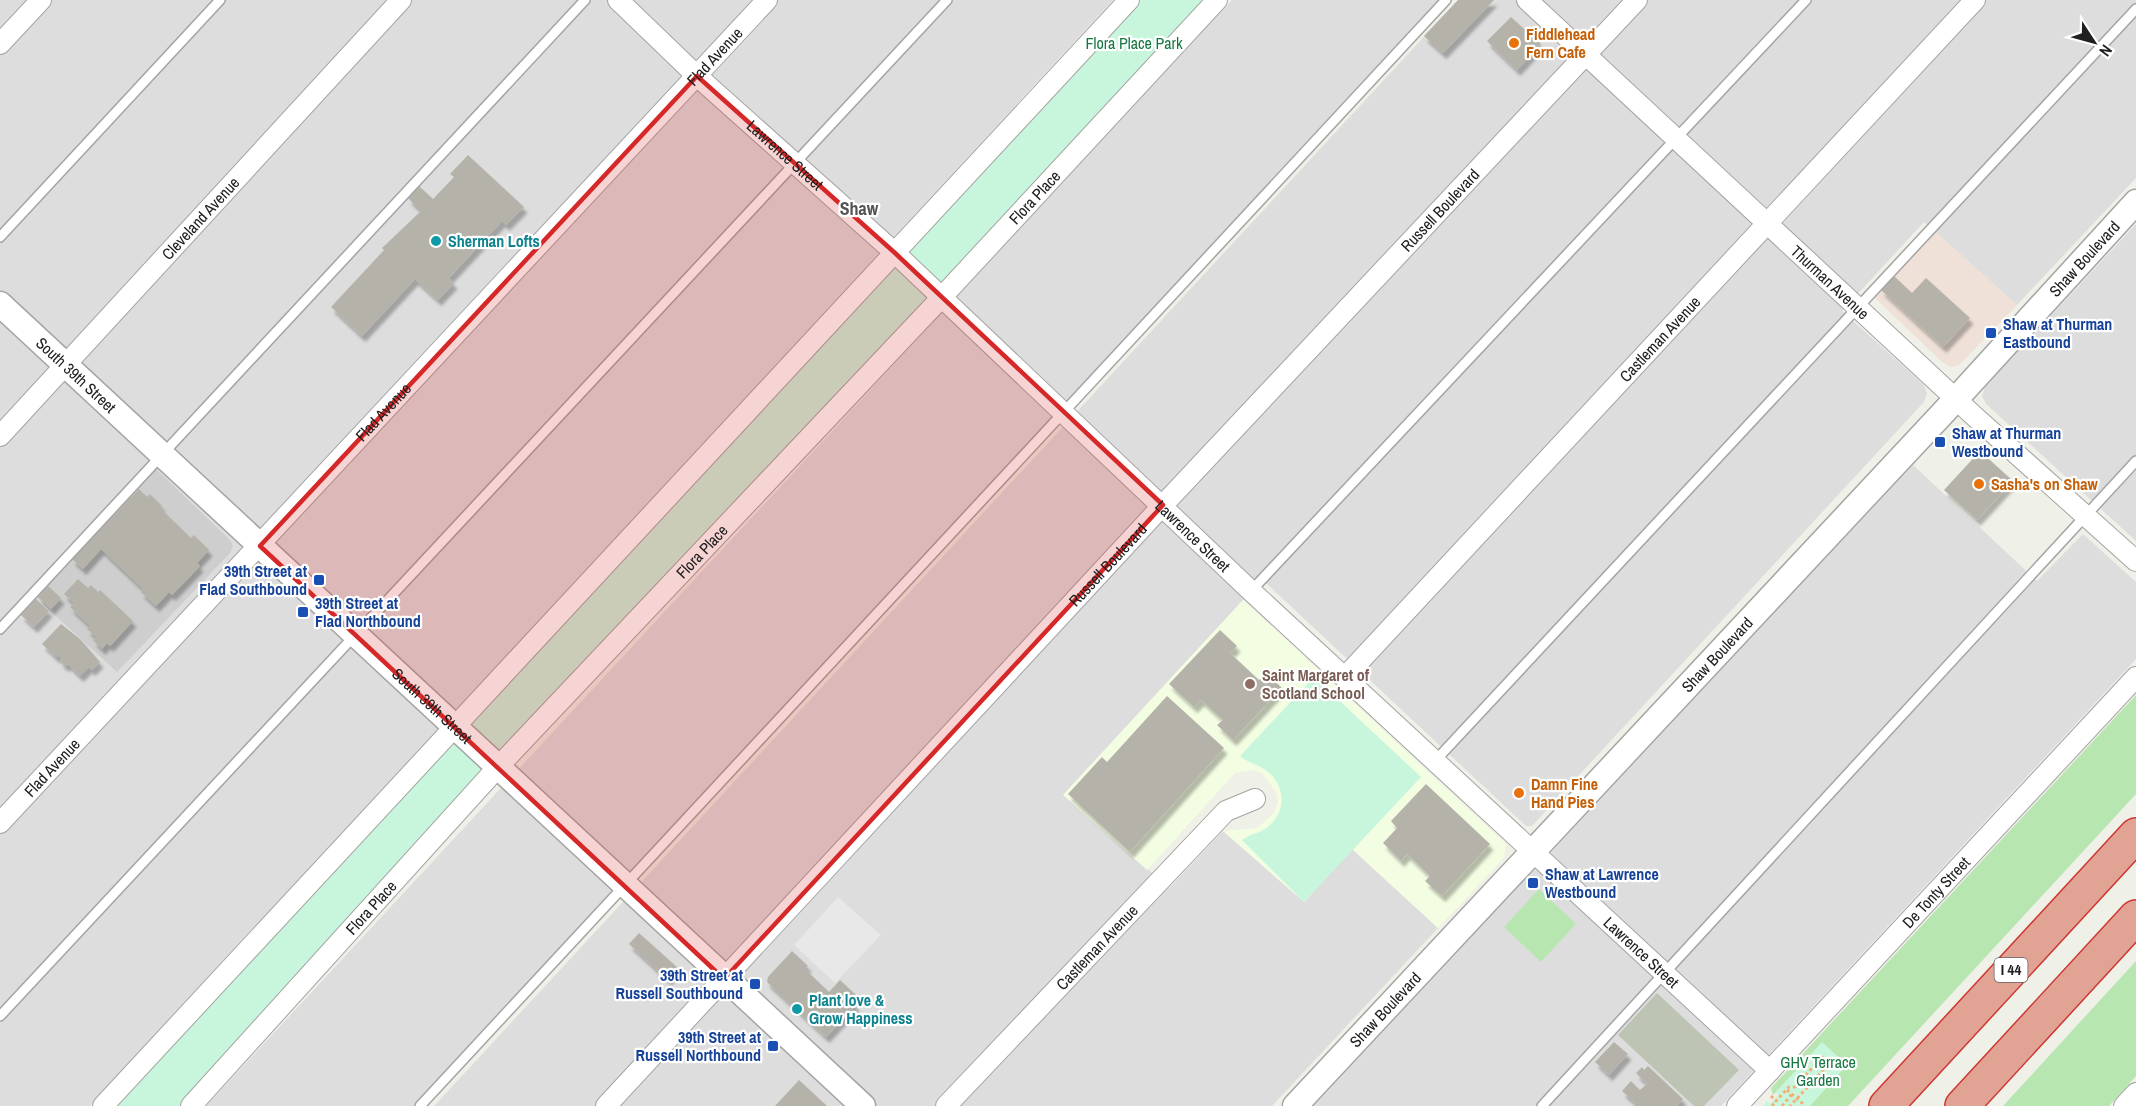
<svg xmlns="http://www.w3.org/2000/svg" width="2136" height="1106" viewBox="0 0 2136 1106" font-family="'Archivo Narrow',sans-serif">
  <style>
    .residential { fill: #dedddd }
    .commercial { fill: #efe1d7 }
    .education { fill: #f3fde2 }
    .religious { fill: #cecece }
    .construction { fill: #bdc4b3 }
    .grass { fill: #b7e6b1 }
    .park { fill: #c8f6dd }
    .parking { fill: #e8e8e8 }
    .building { fill: #b5b3a9; filter: url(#shadow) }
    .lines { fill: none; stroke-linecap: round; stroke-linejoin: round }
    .service-casing { stroke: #a4a4a4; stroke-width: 12 }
    .minor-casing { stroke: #a4a4a4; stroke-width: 22 }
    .tertiary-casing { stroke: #a4a4a4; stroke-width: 27 }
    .motorway-casing { stroke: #ce3833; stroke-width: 36 }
    .path { stroke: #f0b177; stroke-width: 3; stroke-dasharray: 3 3; stroke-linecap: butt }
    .service { stroke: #fff; stroke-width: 9 }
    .minor { stroke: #fff; stroke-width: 20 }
    .tertiary { stroke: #fff; stroke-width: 24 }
    .motorway { stroke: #e1a394; stroke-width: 33 }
    .marked { fill: #d62828; fill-opacity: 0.2; stroke: #d62828; stroke-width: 4.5; stroke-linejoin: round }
    .food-dot { fill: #e8710a; stroke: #fff; stroke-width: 2 }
    .culture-dot { fill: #0f9aa8; stroke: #fff; stroke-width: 2 }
    .transit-dot { fill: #1a4fb4; stroke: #fff; stroke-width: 2 }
    .education-dot { fill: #8d6e63; stroke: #fff; stroke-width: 2 }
    .labels { text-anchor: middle; stroke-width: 4.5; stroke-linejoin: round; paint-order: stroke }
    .shield { fill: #fff; stroke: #636363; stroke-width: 1.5 }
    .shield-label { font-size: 15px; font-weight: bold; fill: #202020 }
    .food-label { font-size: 16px; font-weight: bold; fill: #c56008; stroke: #fff; text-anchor: start }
    .park-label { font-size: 16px; fill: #147741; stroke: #fff }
    .street-label { font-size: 16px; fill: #202020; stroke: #fff }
    .culture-label { font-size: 16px; font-weight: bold; fill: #0d838f; stroke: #fff; text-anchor: start }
    .transit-label { font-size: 16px; font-weight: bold; fill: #164399; stroke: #fff; text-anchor: start }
    .education-label { font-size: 16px; font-weight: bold; fill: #785e54; stroke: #fff; text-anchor: start }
    .neighbourhood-label { font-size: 18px; font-weight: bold; fill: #535353; stroke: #fff }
  </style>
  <defs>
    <filter id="shadow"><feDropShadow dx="3.5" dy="6" stdDeviation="1.5" flood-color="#0004"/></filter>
  </defs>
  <rect width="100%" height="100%" fill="#eff0e7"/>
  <!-- residential -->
  <path class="residential" d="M0 0H1113L90 1106H0Z
    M1232 0H1443L414 1106H206Z
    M1458 0H2136V178L2017 305 1924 222 1842 311 1924 385 1927 394 1924 402 1532 826H1526L1266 583 1243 600 1064 794 1169 888 1223 831 1304 901 1352 849 1438 928 1272 1106H434Z
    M2136 224V541L1986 404 1982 396 1985 387Z
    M1913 465 2037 581 2083 534 2136 582V659L1721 1106H1314Z"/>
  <!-- commercial -->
  <path class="commercial" d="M1935 231 2017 305 1959 365 1951 367 1942 362 1873 296Z"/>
  <!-- education -->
  <path class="education" d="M1243 600 1506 844 1504 858 1438 928 1352 849 1304 902 1223 831 1257 828 1274 813 1278 802 1276 792 1262 773 1253 770 1235 773 1147 870 1063 795Z"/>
  <!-- religious -->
  <path class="religious" d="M156 469 231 541 233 546 230 553 117 672 35 597Z"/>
  <!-- construction -->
  <path class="construction" d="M1657 993 1739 1070 1704 1106H1694L1618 1035Z"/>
  <!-- grass -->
  <path class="grass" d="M2136 695V794L1848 1106H1801L1787 1080 1773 1095 1771 1088Z
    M1539 889 1576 924 1541 962 1504 927Z
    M2136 961V1076L2109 1106H2003Z"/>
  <!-- park -->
  <path class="park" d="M1129 0H1217L191 1106H103Z
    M1314 677 1421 777 1304 902 1242 840C1251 833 1262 833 1270 825 1288 809 1284 781 1264 769 1255 763 1248 763 1240 756Z
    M1822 1042 1847 1065 1810 1106H1763L1767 1101 1770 1104 1778 1095 1776 1092Z"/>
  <!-- parking -->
  <path class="parking" d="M838 897 881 935 835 983 794 945Z"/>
  <!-- building -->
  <path class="building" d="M1458 0H1494L1443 53 1424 36Z
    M1511 17 1541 44 1517 70 1487 41Z
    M468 155 524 207 506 225 502 221 449 278 454 283 438 300 415 279 362 336 331 307 384 250 382 248 421 211 408 198 419 186 433 199 454 177 450 174Z
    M1894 276 1912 293 1926 278 1970 318 1943 347 1881 290Z
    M1980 451 2013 481 1977 520 1944 490Z
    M139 489 147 497 150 494 162 506 160 508 191 538 194 535 209 550 197 563 200 566 172 595 169 592 156 606 141 592 143 589 101 549 83 569 72 559Z
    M78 579 88 588 91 585 98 592 100 590 133 621 110 646 107 643 102 649 93 640 96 637 87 629 90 626 70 607 74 603 64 594Z
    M48 586 61 598 51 609 38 597Z
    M36 599 49 611 34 627 21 615Z
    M61 624 80 639 100 662 92 670 89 667 80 676 68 664 65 666 60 661V657H56L42 644Z
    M1220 630 1237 646 1230 653 1259 680 1266 673 1282 688 1233 740 1217 725 1223 720 1201 700 1194 707 1169 684Z
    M1167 696 1224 748 1130 852 1068 794 1102 757 1107 762Z
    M1426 784 1490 844 1442 896 1425 881 1430 876 1407 854 1401 861 1383 843 1397 828 1391 821Z
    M639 933 678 968 668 980 629 944Z
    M792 951 808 966 805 969 829 992 840 980 857 996 852 1001 856 1005 826 1037 767 982 768 977Z
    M1614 1042 1628 1054 1609 1075 1595 1062Z
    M1648 1066 1683 1099 1677 1106H1639L1622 1091 1631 1081 1640 1090 1647 1084 1636 1073 1642 1067 1644 1070Z
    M799 1080 827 1106H775Z"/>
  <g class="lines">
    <defs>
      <path id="service" d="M0 237 220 0
        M1251 591 1806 0
        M0 629 585 0
        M1435 761 2136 9
        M0 1016 947 0
        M420 1106 1446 0
        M1542 1106 2136 461"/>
      <g id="minor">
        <path id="s1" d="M618 0 697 76 895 253 1251 591 1770 1071"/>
        <path id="s2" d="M1527 0 1973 415 2136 561"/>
        <path d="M0 44 41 0"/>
        <path id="s3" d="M0 436 401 0"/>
        <path id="s4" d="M1345 677 1975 0"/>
        <path id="s5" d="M0 823 767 0"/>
        <path d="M103 1106 1129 0"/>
        <path id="s6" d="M191 1106 497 768 941 298 1217 0"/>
        <path id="s7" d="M606 1106 1163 505 1637 0"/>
        <path id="s8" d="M946 1106 1226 811 1255 799"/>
        <path id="s9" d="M1737 1106 2136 677"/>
        <path d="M2124 1106 2136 1093"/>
      </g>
      <g id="tertiary">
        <path id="s10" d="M0 304 863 1106"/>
        <path id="s11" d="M1295 1106 1956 399 2136 202"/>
      </g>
      <path id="motorway" d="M1886 1106 2136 835
        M1962 1106 2136 917"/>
    </defs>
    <!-- service casing -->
    <use href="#service" class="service-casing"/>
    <!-- minor casing -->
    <use href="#minor" class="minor-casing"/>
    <!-- tertiary casing -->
    <use href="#tertiary" class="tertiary-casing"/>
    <!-- motorway casing -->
    <use href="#motorway" class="motorway-casing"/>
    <!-- path -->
    <path class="path" d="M1787 1090 1802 1103 1799 1106
      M1771 1096 1776 1101 1789 1087H1795L1822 1057 1829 1064 1790 1106
      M1772 1106 1776 1101
      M1782 1106 1792 1094"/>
    <!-- service -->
    <use href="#service" class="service"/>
    <!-- minor -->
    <use href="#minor" class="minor"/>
    <!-- tertiary -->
    <use href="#tertiary" class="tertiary"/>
    <!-- motorway -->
    <use href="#motorway" class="motorway"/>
  </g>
  <!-- marked area -->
  <path class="marked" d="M697 76 895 253 1163 505 724 979 260 546Z"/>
  <!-- markers -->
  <g class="food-dot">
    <circle cx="1514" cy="43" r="6"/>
    <circle cx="1979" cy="484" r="6"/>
    <circle cx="1519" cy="793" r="6"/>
  </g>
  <g class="culture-dot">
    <circle cx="436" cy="241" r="6"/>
    <circle cx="797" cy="1009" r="6"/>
  </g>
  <g class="transit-dot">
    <rect x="1985" y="327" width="12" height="12" rx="3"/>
    <rect x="1934" y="436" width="12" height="12" rx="3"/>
    <rect x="313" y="574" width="12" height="12" rx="3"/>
    <rect x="297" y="606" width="12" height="12" rx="3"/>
    <rect x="1527" y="877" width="12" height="12" rx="3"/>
    <rect x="749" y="978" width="12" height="12" rx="3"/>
    <rect x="767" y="1040" width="12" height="12" rx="3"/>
  </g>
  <circle class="education-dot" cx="1250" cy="684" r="6"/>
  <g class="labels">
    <!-- shield labels -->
    <rect class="shield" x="1994.5" y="958" width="33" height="24" rx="4.5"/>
    <g class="shield-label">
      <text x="2011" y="975">I 44</text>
    </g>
    <!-- food labels -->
    <g class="food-label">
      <text x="1526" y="40">Fiddlehead<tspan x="1526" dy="18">Fern Cafe</tspan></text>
      <text x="1991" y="490">Sasha's on Shaw</text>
      <text x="1531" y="790">Damn Fine<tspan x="1531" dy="18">Hand Pies</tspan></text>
    </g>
    <!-- park labels -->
    <g class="park-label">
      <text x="1134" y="49">Flora Place Park</text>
      <text x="1818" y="1068">GHV Terrace<tspan x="1818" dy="18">Garden</tspan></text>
    </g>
    <!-- street labels -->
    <g class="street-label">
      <text dy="6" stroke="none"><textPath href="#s5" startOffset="1048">Flad Avenue</textPath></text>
      <text dy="6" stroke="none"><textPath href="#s1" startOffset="228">Lawrence Street</textPath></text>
      <text dy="6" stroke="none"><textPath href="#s6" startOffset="1240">Flora Place</textPath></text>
      <text dy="6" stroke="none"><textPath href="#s7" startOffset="1224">Russell Boulevard</textPath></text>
      <text dy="6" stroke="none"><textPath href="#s3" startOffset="296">Cleveland Avenue</textPath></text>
      <text dy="6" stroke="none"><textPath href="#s11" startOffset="1158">Shaw Boulevard</textPath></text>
      <text dy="6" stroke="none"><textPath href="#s2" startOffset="414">Thurman Avenue</textPath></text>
      <text dy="6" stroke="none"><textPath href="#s4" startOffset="462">Castleman Avenue</textPath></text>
      <text dy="6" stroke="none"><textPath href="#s10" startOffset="104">South 39th Street</textPath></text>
      <text dy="6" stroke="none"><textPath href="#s5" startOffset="562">Flad Avenue</textPath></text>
      <text dy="6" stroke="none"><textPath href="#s1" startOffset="786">Lawrence Street</textPath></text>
      <text dy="6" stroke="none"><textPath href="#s6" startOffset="754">Flora Place</textPath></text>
      <text dy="6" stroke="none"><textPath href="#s7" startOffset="738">Russell Boulevard</textPath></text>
      <text dy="6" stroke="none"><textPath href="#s11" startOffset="618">Shaw Boulevard</textPath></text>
      <text dy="6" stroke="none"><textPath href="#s10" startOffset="590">South 39th Street</textPath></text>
      <text dy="6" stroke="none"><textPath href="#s5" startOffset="76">Flad Avenue</textPath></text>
      <text dy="6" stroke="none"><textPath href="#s9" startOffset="292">De Tonty Street</textPath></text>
      <text dy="6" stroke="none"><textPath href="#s6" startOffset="268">Flora Place</textPath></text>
      <text dy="6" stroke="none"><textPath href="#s8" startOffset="219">Castleman Avenue</textPath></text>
      <text dy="6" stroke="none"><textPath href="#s1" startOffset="1398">Lawrence Street</textPath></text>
      <text dy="6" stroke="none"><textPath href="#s11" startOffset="132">Shaw Boulevard</textPath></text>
    </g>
    <!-- culture labels -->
    <g class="culture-label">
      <text x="448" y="247">Sherman Lofts</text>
      <text x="809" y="1006">Plant love &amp;<tspan x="809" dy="18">Grow Happiness</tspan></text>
    </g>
    <!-- transit labels -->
    <g class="transit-label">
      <text x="2003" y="330">Shaw at Thurman<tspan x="2003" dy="18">Eastbound</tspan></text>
      <text x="1952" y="439">Shaw at Thurman<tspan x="1952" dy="18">Westbound</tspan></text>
      <text x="307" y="577" text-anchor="end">39th Street at<tspan x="307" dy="18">Flad Southbound</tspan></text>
      <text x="315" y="609">39th Street at<tspan x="315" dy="18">Flad Northbound</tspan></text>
      <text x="1545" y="880">Shaw at Lawrence<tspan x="1545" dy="18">Westbound</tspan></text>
      <text x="743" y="981" text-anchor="end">39th Street at<tspan x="743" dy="18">Russell Southbound</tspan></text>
      <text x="761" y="1043" text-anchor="end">39th Street at<tspan x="761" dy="18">Russell Northbound</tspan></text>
    </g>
    <!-- education labels -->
    <g class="education-label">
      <text x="1262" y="681">Saint Margaret of<tspan x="1262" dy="18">Scotland School</tspan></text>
    </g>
    <!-- neighbourhood labels -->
    <g class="neighbourhood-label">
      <text x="859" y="215">Shaw</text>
    </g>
  </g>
  <!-- north arrow -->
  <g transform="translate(2094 42) rotate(126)" stroke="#ffffff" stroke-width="4.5" paint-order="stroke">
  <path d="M0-4.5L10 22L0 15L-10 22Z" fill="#202020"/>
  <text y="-9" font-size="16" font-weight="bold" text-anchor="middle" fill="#202020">N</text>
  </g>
</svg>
